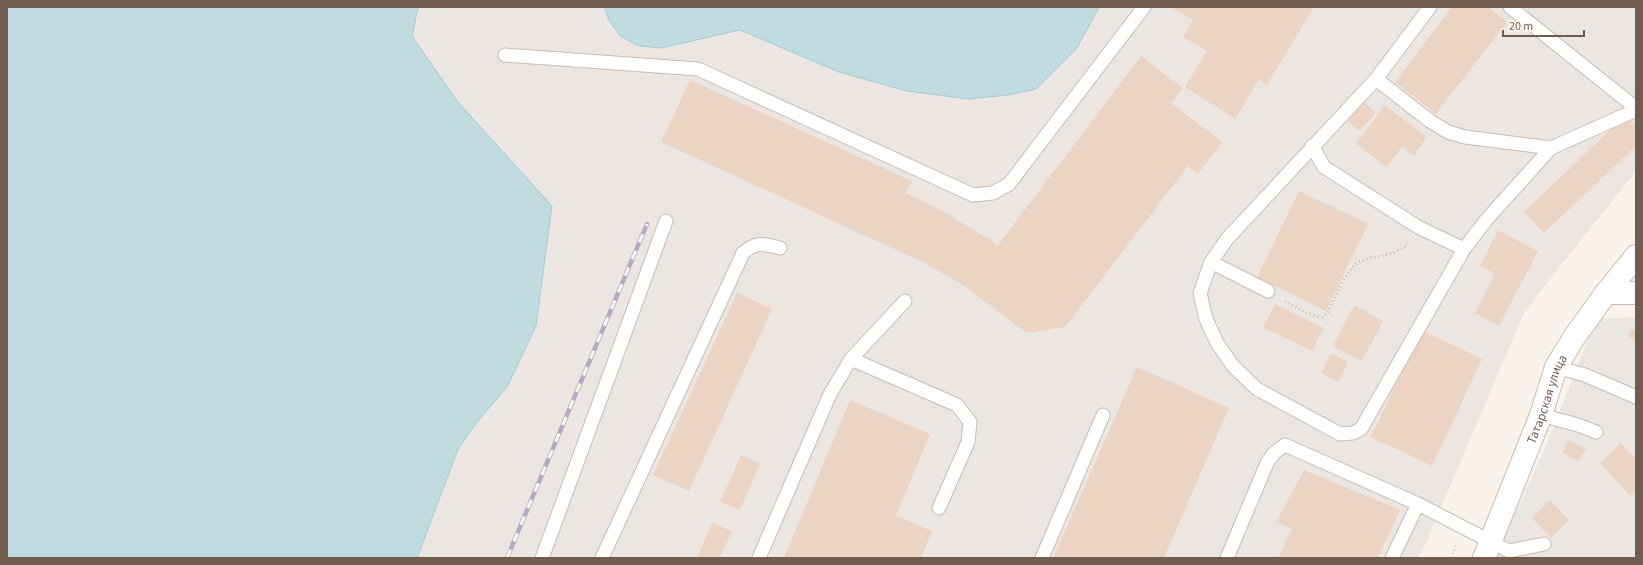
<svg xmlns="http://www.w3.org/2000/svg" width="1643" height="565" viewBox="0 0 1643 565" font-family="'Source Sans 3',sans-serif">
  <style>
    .industrial { fill: #ebe6e2 }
    .water { fill: #c0dce1; stroke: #a7cbd2 }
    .building { fill: #ecd4c4 }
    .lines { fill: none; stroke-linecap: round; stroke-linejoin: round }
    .lane-casing { stroke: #cbbcb0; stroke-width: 15 }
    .street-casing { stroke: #cbbcb0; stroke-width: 24 }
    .path { stroke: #d1b8a7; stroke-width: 2.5; stroke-dasharray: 1 3; stroke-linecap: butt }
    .lane { stroke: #fff; stroke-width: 13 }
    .street { stroke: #fff; stroke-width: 22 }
    .rail-casing { stroke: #b7a8c3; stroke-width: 4.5 }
    .rail { stroke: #fdf8ef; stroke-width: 3; stroke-dasharray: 9; stroke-linecap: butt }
    .labels { text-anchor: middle; stroke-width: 3; stroke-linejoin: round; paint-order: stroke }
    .street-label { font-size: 13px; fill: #715c50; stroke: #fdf8ef }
  </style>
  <rect width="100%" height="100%" fill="#faf3e9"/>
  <!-- industrial -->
  <path class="industrial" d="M418 7H604L609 20 661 48 740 30 839 72 907 91 969 99 1092 17 1099 7H1636V171L1560 266 1523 315 1427 541 1418 558H417L458 449 477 422 457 101 412 36Z
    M1636 317V558H1494L1544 451 1596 319Z"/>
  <!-- water -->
  <path class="water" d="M7 7H418L412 36 457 101 552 206 536 326 507 387 477 422 458 449 417 558H7Z
    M604 7H1099L1077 48 1036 89 1008 95 969 99 907 91 839 72 740 30 661 48 639 46 620 36 609 20Z"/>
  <!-- building -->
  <path class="building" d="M1170 7H1314L1267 85 1259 79 1235 119 1185 87 1207 51 1183 37 1193 20Z
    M1452 7H1488L1507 22 1436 114 1395 82Z
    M1141 56 1183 88 1171 103 1222 142 1198 174 1188 166 1065 327 1027 333 966 287 927 264 661 142 690 80 912 181 906 193 951 216 998 245Z
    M1364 102 1376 113 1359 131 1348 121Z
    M1385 105 1427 137 1414 155 1402 147 1387 167 1356 144Z
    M1625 116 1636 127V146L1544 233 1524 212Z
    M1299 191 1368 224 1326 311 1257 277Z
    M1498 230 1538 251 1499 326 1475 313 1495 274 1480 266Z
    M737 293 772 309 689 491 653 475Z
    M1275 304 1323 328 1312 351 1263 327Z
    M1354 305 1383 321 1362 361 1333 346Z
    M1636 326V342L1628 335Z
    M1421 330 1482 359 1432 466 1371 437Z
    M1331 353 1348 362 1338 382 1321 373Z
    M1137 367 1229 408 1164 558H1053Z
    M850 400 930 434 896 516 932 531 921 558H784Z
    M1569 440 1586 449 1578 461 1562 452Z
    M1621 443 1636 459V490L1630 496 1600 463Z
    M741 455 760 464 740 510 720 502Z
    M1304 470 1400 510 1378 558H1278L1292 529 1276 522Z
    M1550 500 1569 520 1551 538 1532 518Z
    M712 523 732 531 720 558H697Z"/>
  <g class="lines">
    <defs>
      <path id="lane" d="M1510 7 1636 108
        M505 55 698 69 973 195 993 193 1009 184 1144 7
        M1376 79 1430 121 1448 132 1465 137 1551 148 1636 110
        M1312 146 1324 167 1418 227 1464 249 1361 429 1353 433 1340 434 1257 389 1233 366 1217 343 1206 319 1200 293 1211 262 1227 239 1376 79 1430 7
        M1464 249 1487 219 1551 148
        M1211 262 1268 291
        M851 359 957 405 970 422 968 442 939 508
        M1556 367 1585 375 1636 397
        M1541 415 1578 425 1596 432
        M542 558 666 221
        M602 558 743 253C757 241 763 244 780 248
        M759 558 830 394 851 359 905 301
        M1042 558 1103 415
        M1227 558 1267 463 1274 453 1285 445 1418 504 1509 551 1544 544
        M1392 558 1418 504"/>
      <g id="street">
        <path d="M1606 293H1636"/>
        <path id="s1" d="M1484 558 1541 415 1556 367 1575 336 1606 293 1636 256"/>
      </g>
    </defs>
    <!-- lane casing -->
    <use href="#lane" class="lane-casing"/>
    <!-- street casing -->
    <use href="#street" class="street-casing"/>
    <!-- path -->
    <path class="path" d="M1285 301C1297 308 1309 315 1322 317L1328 312C1335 298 1346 269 1359 262 1375 254 1394 257 1408 244
      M1451 558 1456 545"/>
    <!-- lane -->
    <use href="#lane" class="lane"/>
    <!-- street -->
    <use href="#street" class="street"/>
    <defs>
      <path id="rail" d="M507 558 647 224"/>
    </defs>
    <!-- rail casing -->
    <use href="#rail" class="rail-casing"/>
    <!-- rail -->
    <use href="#rail" class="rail"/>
  </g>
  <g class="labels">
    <!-- street labels -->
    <g class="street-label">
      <text dy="5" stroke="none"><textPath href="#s1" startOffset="171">Татарская улица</textPath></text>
    </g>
  </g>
  <!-- border -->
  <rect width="1643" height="565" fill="none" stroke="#715c50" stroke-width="16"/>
  <!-- scale -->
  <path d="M1503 30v6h81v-6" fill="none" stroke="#715c50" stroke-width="2"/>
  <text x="1509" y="30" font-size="12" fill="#715c50" stroke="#fdf8ef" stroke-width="3" paint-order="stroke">20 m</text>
</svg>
